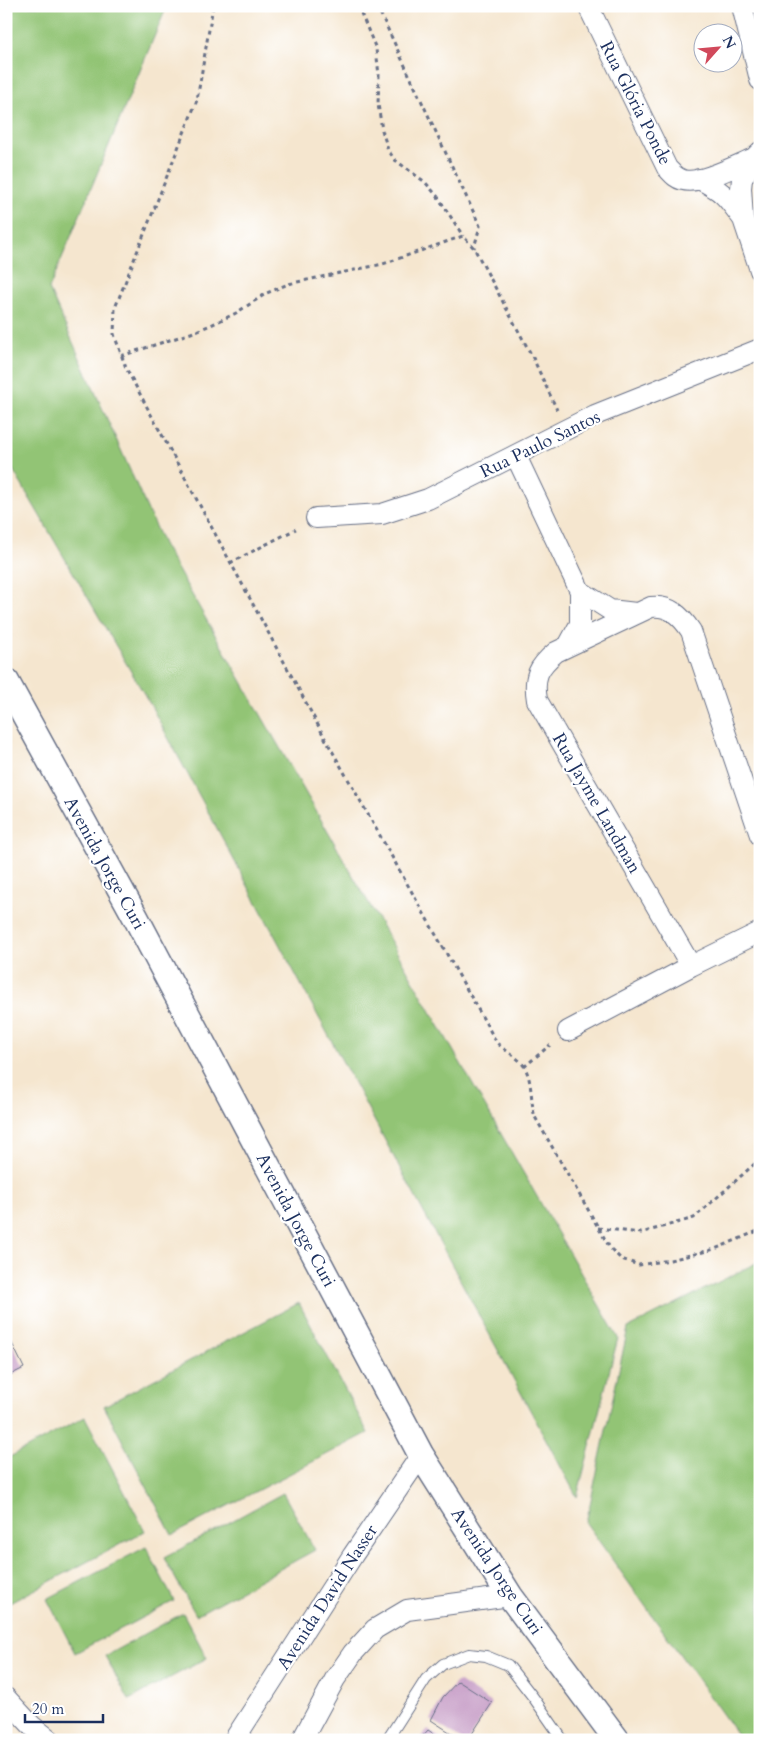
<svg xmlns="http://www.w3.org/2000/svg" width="766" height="1746" viewBox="0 0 766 1746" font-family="Cardo,serif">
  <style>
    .green { fill: #92c474; stroke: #567a69 }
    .building { fill: #c69cc6 }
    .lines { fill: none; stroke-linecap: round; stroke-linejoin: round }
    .service-casing { stroke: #676f86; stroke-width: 12 }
    .minor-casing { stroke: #676f86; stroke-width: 22 }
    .tertiary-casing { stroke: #676f86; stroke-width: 28 }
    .path { stroke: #676f86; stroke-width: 3; stroke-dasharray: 4 4; stroke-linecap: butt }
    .service { stroke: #fff; stroke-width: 10 }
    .minor { stroke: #fff; stroke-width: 20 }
    .tertiary { stroke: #fff; stroke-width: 25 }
    .labels { text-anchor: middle; stroke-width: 4.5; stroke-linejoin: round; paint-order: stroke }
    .street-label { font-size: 18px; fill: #1b2f5e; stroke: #fff }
  </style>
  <rect width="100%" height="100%" fill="#fff"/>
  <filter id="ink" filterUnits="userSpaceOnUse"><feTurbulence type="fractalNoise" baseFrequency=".02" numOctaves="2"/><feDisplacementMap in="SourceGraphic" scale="10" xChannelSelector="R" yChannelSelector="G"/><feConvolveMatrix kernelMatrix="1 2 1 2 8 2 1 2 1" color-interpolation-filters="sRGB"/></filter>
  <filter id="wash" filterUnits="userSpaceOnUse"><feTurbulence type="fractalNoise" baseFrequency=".0096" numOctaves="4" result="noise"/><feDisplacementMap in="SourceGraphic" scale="20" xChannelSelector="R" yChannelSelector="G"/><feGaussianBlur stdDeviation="1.12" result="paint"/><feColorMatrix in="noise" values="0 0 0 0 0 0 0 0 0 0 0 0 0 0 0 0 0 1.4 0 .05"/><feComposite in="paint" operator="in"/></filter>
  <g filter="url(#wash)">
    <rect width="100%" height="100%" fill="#f5e6cf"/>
    <!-- green -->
    <path class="green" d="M6 6H167L49 289 163 544 618 1338 577 1497 150 704 6 458Z
      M760 1261V1740H741L586 1523 628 1328Z
      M299 1303 368 1433 172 1535 104 1406Z
      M85 1417 145 1531 6 1605V1459Z
      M283 1493 315 1550 196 1615 164 1558Z
      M146 1547 174 1601 75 1653 47 1599Z
      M183 1613 207 1658 129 1700 105 1656Z"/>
    <g id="blocks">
      <!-- building -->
      <path class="building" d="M6 1331 24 1368 6 1377Z
        M458 1681 492 1703 468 1740H462L431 1720 443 1697Z
        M428 1730 443 1740H419Z"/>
    </g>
  </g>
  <g filter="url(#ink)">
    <use href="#blocks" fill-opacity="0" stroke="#676f86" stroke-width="1"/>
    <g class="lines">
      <defs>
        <path id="service" d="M387 1740 426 1679 443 1664 469 1654 486 1656 508 1665 533 1697 563 1740"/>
        <path id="minor" d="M588 6 667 168C672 173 675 178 683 180 700 185 737 165 754 158L760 152
          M742 6 760 80
          M699 179C724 192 726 196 743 219L741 188 742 179 754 158
          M743 219 760 270
          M516 456 580 591
          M316 518 382 514 428 499 595 415 760 349
          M568 646 580 624V591L610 610 636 613
          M691 966 537 700C533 677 538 667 556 652L651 607C670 605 681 616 691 631L760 835
          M568 1031 691 966 760 932
          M6 1698 32 1726 50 1740
          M234 1740 353 1555 421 1455
          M302 1740 335 1679 353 1653 375 1629 407 1610 510 1596"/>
        <path id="tertiary" d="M6 681 135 916 421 1455 510 1596 617 1740"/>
      </defs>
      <!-- service casing -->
      <use href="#service" class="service-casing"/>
      <!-- minor casing -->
      <use href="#minor" class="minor-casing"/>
      <!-- tertiary casing -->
      <use href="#tertiary" class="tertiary-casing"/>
      <!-- path -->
      <path class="path" d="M213 6 197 100 115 308 114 334 126 368 326 740 497 1043C505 1051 517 1056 524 1066 533 1081 530 1101 535 1117L610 1248 621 1259 639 1265 670 1260 715 1249 760 1230
        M358 6 376 49 379 75 378 104 382 130 388 150 395 160 425 182 438 197 463 236
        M377 6 480 226 474 248
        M121 356 191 333 211 325 236 313 267 293 288 284 383 264 463 236 474 248 533 358 557 410
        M230 563 296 529
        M524 1067 550 1045
        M598 1228 641 1233 694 1218 760 1159"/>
      <!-- service -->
      <use href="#service" class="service"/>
      <!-- minor -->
      <use href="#minor" class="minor"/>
      <!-- tertiary -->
      <use href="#tertiary" class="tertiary"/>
    </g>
  </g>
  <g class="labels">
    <!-- street labels -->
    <g class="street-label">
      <text transform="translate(636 103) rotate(63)" y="6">Rua Glória Ponde</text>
      <text transform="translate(540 444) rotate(-26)" y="6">Rua Paulo Santos</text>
      <text transform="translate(597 803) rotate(60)" y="6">Rua Jayme Landman</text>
      <text transform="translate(105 863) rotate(61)" y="6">Avenida Jorge Curi</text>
      <text transform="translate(296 1220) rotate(62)" y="6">Avenida Jorge Curi</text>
      <text transform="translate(497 1571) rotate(56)" y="6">Avenida Jorge Curi</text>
      <text transform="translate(327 1597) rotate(-57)" y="6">Avenida David Nasser</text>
    </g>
  </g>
  <!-- margin -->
  <rect width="766" height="1746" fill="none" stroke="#fff" stroke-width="25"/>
  <!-- north arrow -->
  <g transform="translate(718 48) rotate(63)"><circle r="24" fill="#ffffff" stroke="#a4acbf"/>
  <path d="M0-4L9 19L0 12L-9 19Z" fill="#d1495b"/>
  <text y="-8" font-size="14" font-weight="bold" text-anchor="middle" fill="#1b2f5e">N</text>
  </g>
  <!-- scale -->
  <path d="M25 1714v8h78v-8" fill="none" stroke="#1b2f5e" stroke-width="2.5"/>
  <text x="32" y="1714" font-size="15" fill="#1b2f5e" stroke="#ffffff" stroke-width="4" paint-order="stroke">20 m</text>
</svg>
